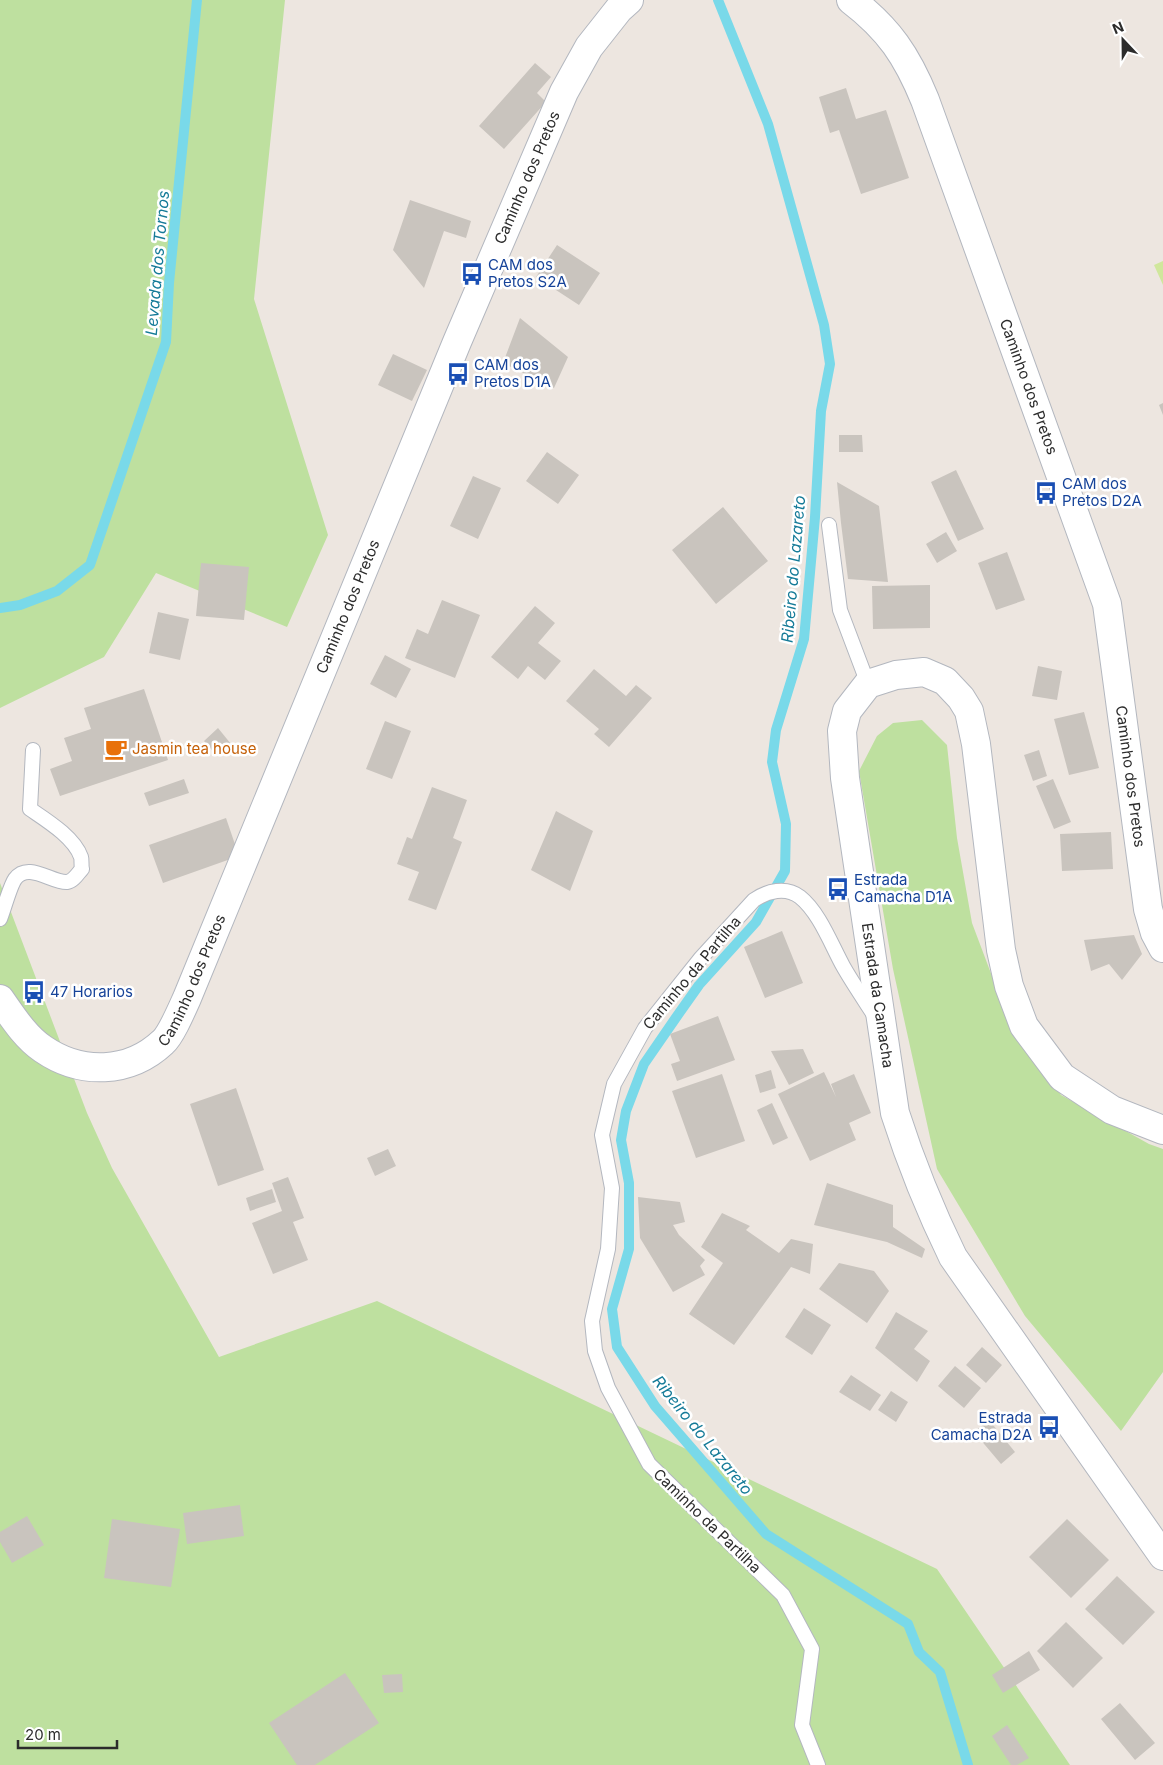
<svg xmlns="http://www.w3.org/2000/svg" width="1163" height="1765" viewBox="0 0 1163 1765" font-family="Inter,sans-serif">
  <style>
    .green { fill: #bee09f }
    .pitch { fill: #d0e79c }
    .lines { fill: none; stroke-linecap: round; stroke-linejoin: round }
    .stream { stroke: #79d9e9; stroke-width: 10 }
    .building { fill: #c9c4be }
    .service-casing { stroke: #b3b7bf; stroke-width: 16 }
    .secondary-casing { stroke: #b3b7bf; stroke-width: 30 }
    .service { stroke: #fff; stroke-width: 14 }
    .secondary { stroke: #fff; stroke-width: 28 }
    .labels { text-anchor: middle; stroke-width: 5; stroke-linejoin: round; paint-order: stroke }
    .street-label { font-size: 15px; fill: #2c2c2c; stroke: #fff }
    .transit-label { font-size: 15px; fill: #164399; stroke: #fff; text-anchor: start }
    .food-label { font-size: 15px; fill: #c56008; stroke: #fff; text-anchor: start }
    .water-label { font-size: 16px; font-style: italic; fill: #157b98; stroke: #fff }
  </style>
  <rect width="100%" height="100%" fill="#ede6e0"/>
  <!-- green -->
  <path class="green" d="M0 0H285L254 299 328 535 287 627 156 573 104 657 0 708Z
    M922 720 947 745 957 838 972 923 1007 1016 1061 1095 1149 1144 1163 1149V1372L1121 1431 1025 1316 937 1169 893 969 859 771 877 736 893 723Z
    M0 883 87 1113 112 1168 219 1357 377 1301 937 1569 1070 1765H0Z"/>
  <!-- pitch -->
  <path class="pitch" d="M1163 261V285L1154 265Z"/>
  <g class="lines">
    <!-- stream -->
    <path class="stream" d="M718 0 768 124 824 325 830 364 821 411 815 517 804 639 776 730 772 762 786 824 785 871 756 922 699 985 675 1019 644 1064 626 1111 621 1140 629 1183V1249L612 1309 617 1347 655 1406 766 1534 908 1624 919 1652 940 1672 968 1765
      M0 608 20 605 57 591 90 565 166 342 169 283 197 0"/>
  </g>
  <!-- building -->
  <path class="building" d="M535 63 551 77 537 93 546 102 504 149 479 126Z
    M846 88 856 119 886 110 909 178 861 194 839 130 830 133 819 97Z
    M410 200 471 221 466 238 444 231 424 288 393 250Z
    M557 245 600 273 579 305 536 277Z
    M520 318 568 357 554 388 503 363Z
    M393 354 427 370 412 401 378 385Z
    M1163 403V415L1159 405Z
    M839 435H862L863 452H839Z
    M547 452 579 475 558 504 526 481Z
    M956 470 984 529 958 541 931 482Z
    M473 476 501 488 478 539 450 526Z
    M837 482 879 506 888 582 848 579 841 523Z
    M723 507 768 561 716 604 672 550Z
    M946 532 957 551 937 563 926 544Z
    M1007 552 1025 600 996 610 978 563Z
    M201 563 249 567 244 620 196 616Z
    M930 585V628L873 629 872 586Z
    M442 600 480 615 455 678 405 658 417 629 428 634Z
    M535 606 555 623 538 643 561 661 545 680 528 666 518 679 491 657Z
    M158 612 189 619 180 660 149 653Z
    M385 655 411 669 396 698 370 684Z
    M1038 666 1062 671 1057 700 1032 696Z
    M594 669 626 696 636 685 652 698 609 747 594 734 599 729 566 701Z
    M144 689 168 760 60 796 50 769 72 761 64 738 91 729 84 708Z
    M1084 712 1099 768 1069 775 1054 719Z
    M385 721 411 731 392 779 366 769Z
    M218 728 231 744 217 756 204 741Z
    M1039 750 1047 776 1033 781 1024 755Z
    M184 779 189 793 149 806 144 793Z
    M1053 779 1071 822 1054 829 1036 786Z
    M432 787 467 800 453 838 462 842 436 910 408 900 419 872 397 864 407 837 412 839Z
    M556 811 593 831 570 891 531 870Z
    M226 818 239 856 163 883 149 845Z
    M1111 832 1113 869 1062 871 1060 834Z
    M782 931 803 983 765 998 744 947Z
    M1134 935 1142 954 1122 980 1109 964 1091 971 1084 940Z
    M718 1016 735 1060 677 1081 671 1064 680 1061 670 1034Z
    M803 1049 814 1073 789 1085 771 1051Z
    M771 1070 776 1088 760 1093 755 1075Z
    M824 1072 836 1097 831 1084 854 1074 871 1113 849 1123 856 1140 810 1161 778 1094Z
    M722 1074 745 1141 696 1158 672 1091Z
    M236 1088 264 1170 218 1186 190 1104Z
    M772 1103 788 1138 773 1145 757 1110Z
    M388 1149 396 1166 375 1176 367 1158Z
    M288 1177 304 1218 293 1222 308 1260 273 1274 252 1223 282 1211 272 1183Z
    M827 1183 893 1205V1227L925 1249 922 1258 887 1242 814 1225Z
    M272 1189 276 1202 250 1211 246 1198Z
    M638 1197 680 1202 685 1222 673 1225 679 1235 705 1260 700 1266 705 1275 673 1292 640 1238Z
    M722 1213 750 1226 746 1230 779 1253 791 1239 813 1244 810 1274 791 1267 734 1345 689 1314 723 1263 701 1247Z
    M839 1263 874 1271 889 1291 867 1323 819 1289Z
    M804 1308 831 1325 812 1355 785 1337Z
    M896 1312 928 1331 914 1349 930 1361 917 1382 875 1348Z
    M982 1347 1002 1365 986 1383 966 1365Z
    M955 1366 981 1388 964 1408 938 1386Z
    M851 1375 881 1395 870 1411 839 1392Z
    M891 1391 908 1402 896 1422 878 1410Z
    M989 1420 1015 1452 1001 1464 974 1432Z
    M240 1505 244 1536 187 1544 183 1513Z
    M27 1516 44 1545 12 1563 0 1542V1532Z
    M112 1519 180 1529 171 1587 104 1578Z
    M1067 1519 1109 1560 1071 1598 1029 1557Z
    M1117 1576 1155 1612 1123 1645 1085 1609Z
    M1066 1622 1103 1658 1073 1688 1037 1651Z
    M1029 1651 1040 1670 1003 1693 992 1675Z
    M345 1673 379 1723 315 1765H297L269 1723Z
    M402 1674 403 1692 384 1693 382 1675Z
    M1120 1703 1155 1743 1135 1760 1101 1719Z
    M1007 1725 1029 1758 1017 1765H1011L992 1736Z"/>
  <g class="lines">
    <defs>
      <path id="service" d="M829 525 840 610 868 684
        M0 919C4 909 10 886 15 879 28 861 52 883 67 882 74 881 78 873 82 869 81 865 82 860 81 857 74 837 46 820 30 809L33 750
        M818 1765 802 1725 812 1649 783 1595 649 1464 608 1388 595 1351 592 1321 608 1249 612 1188 602 1135 614 1084 645 1028 700 959 754 900C767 891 786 886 800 897 819 912 831 944 843 966 852 982 863 998 874 1015"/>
      <g id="secondary">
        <path id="s1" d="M851 0C889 29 907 56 925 100L1107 604 1148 909 1155 933 1163 948"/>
        <path id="s2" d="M0 999C12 1016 25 1037 43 1049 81 1075 129 1074 163 1042 171 1035 182 1009 187 998L457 342 564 92 589 47 619 9 629 0"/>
        <path id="s3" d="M1163 1130 1112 1110 1062 1077 1024 1026 1009 986 1001 950 976 744 969 711 961 698 945 681 924 672 896 675 868 684 847 711 842 731 845 778 895 1113C911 1163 930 1210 953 1257L1163 1556"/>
      </g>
    </defs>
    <!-- service casing -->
    <use href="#service" class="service-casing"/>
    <!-- secondary casing -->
    <use href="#secondary" class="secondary-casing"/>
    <!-- service -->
    <use href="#service" class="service"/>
    <!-- secondary -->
    <use href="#secondary" class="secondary"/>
  </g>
  <!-- icons -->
  <defs>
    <symbol id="bus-bare" viewBox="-9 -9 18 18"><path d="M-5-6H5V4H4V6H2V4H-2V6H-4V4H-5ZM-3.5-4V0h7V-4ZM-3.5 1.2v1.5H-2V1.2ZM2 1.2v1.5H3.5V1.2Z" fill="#1a4fb4" stroke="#fff" stroke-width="2.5" paint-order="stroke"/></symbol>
    <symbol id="cafe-bare" viewBox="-9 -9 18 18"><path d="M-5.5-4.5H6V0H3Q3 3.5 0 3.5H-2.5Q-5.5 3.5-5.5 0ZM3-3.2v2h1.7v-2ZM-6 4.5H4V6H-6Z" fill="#e8710a" stroke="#fff" stroke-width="2.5" paint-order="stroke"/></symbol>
  </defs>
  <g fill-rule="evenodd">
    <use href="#bus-bare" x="456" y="258" width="32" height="32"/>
    <use href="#bus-bare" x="442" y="358" width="32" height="32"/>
    <use href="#bus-bare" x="1030" y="477" width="32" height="32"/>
    <use href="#cafe-bare" x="100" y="733" width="32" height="32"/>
    <use href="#bus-bare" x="822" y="873" width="32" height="32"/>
    <use href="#bus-bare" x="18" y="976" width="32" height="32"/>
    <use href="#bus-bare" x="1033" y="1411" width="32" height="32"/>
  </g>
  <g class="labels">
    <!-- street labels -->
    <g class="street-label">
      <text dy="5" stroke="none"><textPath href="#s2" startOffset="1135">Caminho dos Pretos</textPath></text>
      <text dy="5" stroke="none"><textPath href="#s1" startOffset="431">Caminho dos Pretos</textPath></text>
      <text dy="5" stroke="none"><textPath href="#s2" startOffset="670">Caminho dos Pretos</textPath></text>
      <text dy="5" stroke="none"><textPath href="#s1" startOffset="836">Caminho dos Pretos</textPath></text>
      <text transform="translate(692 973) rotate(-50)" y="5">Caminho da Partilha</text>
      <text dy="5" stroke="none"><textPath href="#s2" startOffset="265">Caminho dos Pretos</textPath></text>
      <text dy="5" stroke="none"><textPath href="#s3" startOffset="940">Estrada da Camacha</textPath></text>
      <text transform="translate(707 1521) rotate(44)" y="5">Caminho da Partilha</text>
    </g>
    <!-- transit labels -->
    <g class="transit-label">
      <text x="488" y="270">CAM dos<tspan x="488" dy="17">Pretos S2A</tspan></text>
      <text x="474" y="370">CAM dos<tspan x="474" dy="17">Pretos D1A</tspan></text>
      <text x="1062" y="489">CAM dos<tspan x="1062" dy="17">Pretos D2A</tspan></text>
      <text x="854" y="885">Estrada<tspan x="854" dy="17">Camacha D1A</tspan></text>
      <text x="50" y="997">47 Horarios</text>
      <text x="1032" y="1423" text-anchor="end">Estrada<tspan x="1032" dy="17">Camacha D2A</tspan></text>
    </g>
    <!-- food labels -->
    <g class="food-label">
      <text x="132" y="754">Jasmin tea house</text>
    </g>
    <!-- water labels -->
    <g class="water-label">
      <text transform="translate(157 263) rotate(-85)" y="6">Levada dos Tornos</text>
      <text transform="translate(793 569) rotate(-85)" y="6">Ribeiro do Lazareto</text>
      <text transform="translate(703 1435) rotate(51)" y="6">Ribeiro do Lazareto</text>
    </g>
  </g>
  <!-- north arrow -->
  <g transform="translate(1123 40) rotate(338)" stroke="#ffffff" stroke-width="4" paint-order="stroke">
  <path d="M0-4L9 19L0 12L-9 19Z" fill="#2c2c2c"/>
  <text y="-8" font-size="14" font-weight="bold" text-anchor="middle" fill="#2c2c2c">N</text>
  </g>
  <!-- scale -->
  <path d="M18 1740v8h99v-8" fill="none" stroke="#2c2c2c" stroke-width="2.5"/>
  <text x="25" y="1740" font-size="15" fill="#2c2c2c" stroke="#ffffff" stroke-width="4" paint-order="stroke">20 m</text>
</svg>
